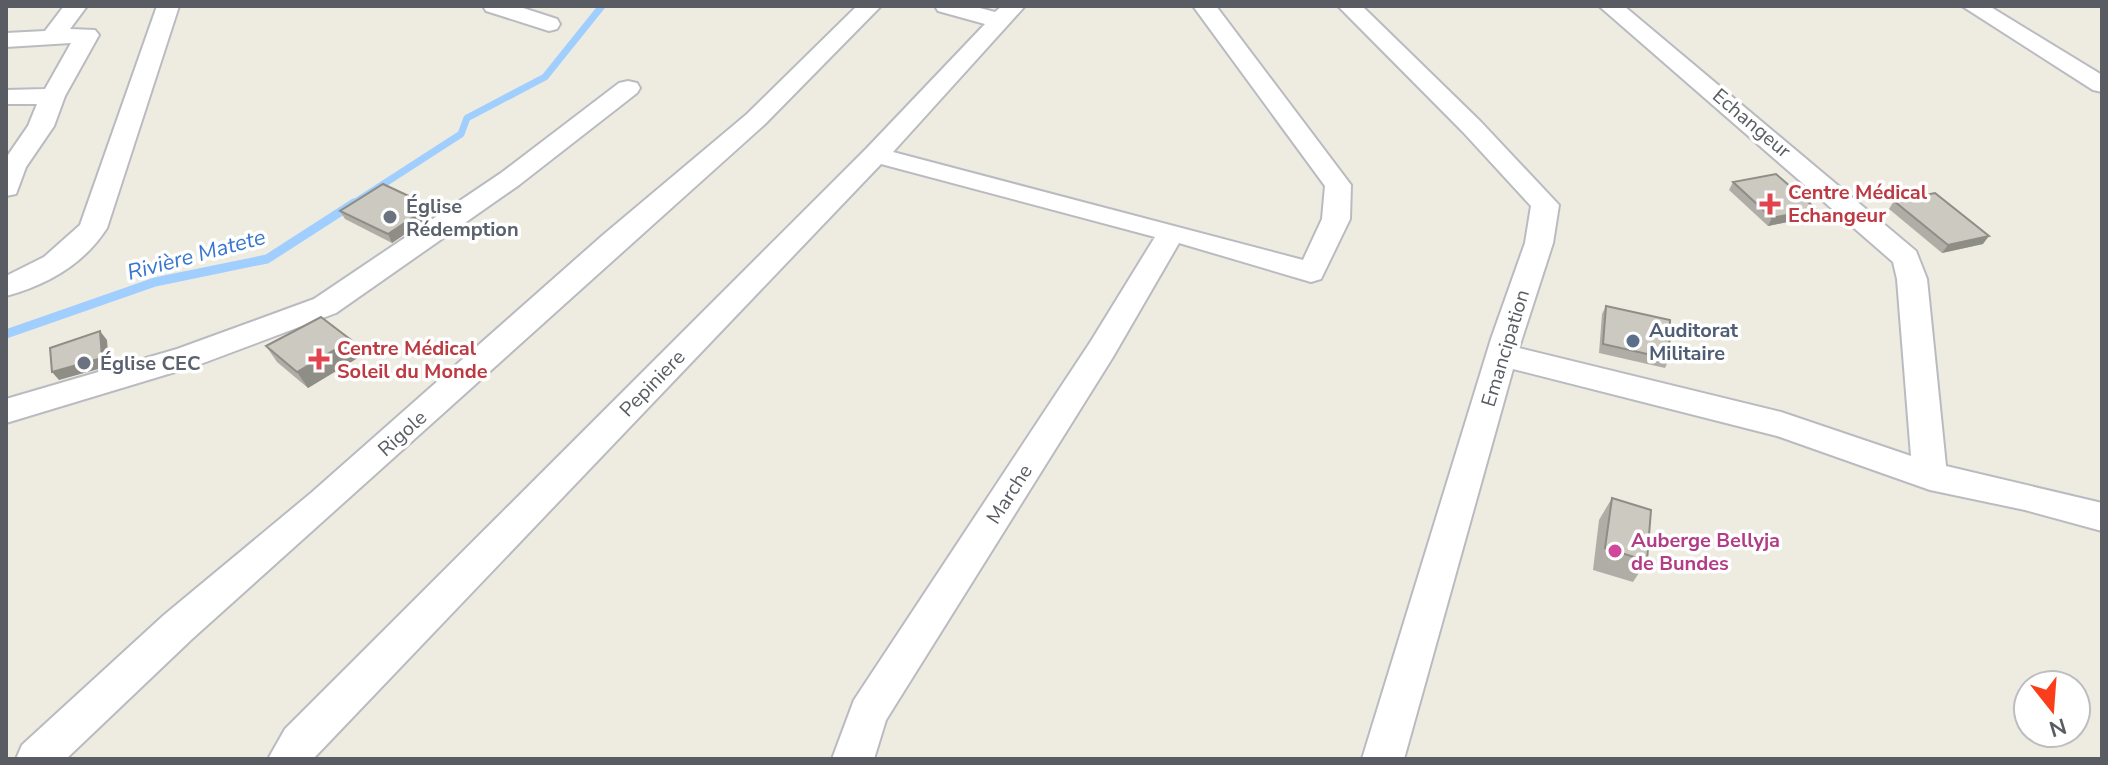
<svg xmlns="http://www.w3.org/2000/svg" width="2108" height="765" viewBox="0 0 2108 765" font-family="'Nunito Sans',sans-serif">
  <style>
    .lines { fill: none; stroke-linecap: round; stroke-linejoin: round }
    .stream-far1 { stroke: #a0ceff; stroke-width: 7 }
    .stream { stroke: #a0ceff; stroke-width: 9 }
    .minor-casing { stroke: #b9bbc1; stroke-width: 4 }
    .minor { fill: #fff; fill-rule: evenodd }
    .wall { fill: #afada5 }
    .shaded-wall { fill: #8e8d86 }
    .building { fill: #cbc9c0; stroke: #8e8d86; stroke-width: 2 }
    .health-dot { fill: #e0444e; stroke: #fff; stroke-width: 3 }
    .worship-dot { fill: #6b7280; stroke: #fff; stroke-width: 3 }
    .service-dot { fill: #5c6f8a; stroke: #fff; stroke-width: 3 }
    .hotel-dot { fill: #d1479c; stroke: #fff; stroke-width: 3 }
    .labels { text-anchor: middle; stroke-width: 7; stroke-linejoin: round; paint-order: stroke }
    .street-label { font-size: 20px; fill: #595d63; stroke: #fff }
    .health-label { font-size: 20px; font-weight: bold; fill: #be3a42; stroke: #fff; text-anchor: start }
    .worship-label { font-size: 20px; font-weight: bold; fill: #5b616d; stroke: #fff; text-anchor: start }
    .service-label { font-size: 20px; font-weight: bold; fill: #4e5e75; stroke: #fff; text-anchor: start }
    .hotel-label { font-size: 20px; font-weight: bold; fill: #b23c85; stroke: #fff; text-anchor: start }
    .water-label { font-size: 22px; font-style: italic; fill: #3775ce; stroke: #fff }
  </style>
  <rect width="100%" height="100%" fill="#eeece1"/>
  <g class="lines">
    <!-- stream-far1 -->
    <path class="stream-far1" d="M351 205 461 134 467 118 545 77 602 6"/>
    <!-- stream -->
    <path class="stream" d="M6 334 155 282 267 259 354 203"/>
    <defs>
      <path id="minor" d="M64 6H87L70 29 95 30 99 35 65 96 54 126 26 167 16 194 6 196V158L28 126 37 104H6V90L45 89 71 43 6 47V33L45 31Z
        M157 6H179L107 228C84 264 47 285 6 296V276L44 257 80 225Z
        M483 6H517L557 19 560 24 557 29 549 31 486 11Z
        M857 6H881L765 124 192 639 66 759H16L22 745 164 615 311 493 603 235 747 114Z
        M935 6H972L995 12 1002 6H1025L893 152 1303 260 1322 219 1325 186 1193 6H1216L1351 185 1350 219 1321 279 1311 282 1179 243 1113 357 886 720 874 759H832L854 700 1091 341 1155 237 881 164 313 759H268L285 729 866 149 985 24 938 11Z
        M1338 6H1362L1481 122 1559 205 1553 243 1519 348 1781 412 1911 456 1897 279 1893 262 1599 6H1624L1916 251 1927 279 1946 466 2102 503V531L2025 510 1930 490 1777 436 1513 369 1404 759H1362L1491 339 1525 243 1531 206 1463 132Z
        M1962 6H1989L2102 75V92L2093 90Z
        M628 81 637 83 640 88 637 93 519 185 336 313 198 365 6 423V399L177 349 314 299 501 173 619 83Z"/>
    </defs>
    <!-- minor casing -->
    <use href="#minor" class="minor-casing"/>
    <!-- minor -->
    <use href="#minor" class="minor"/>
  </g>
  <!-- wall -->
  <path class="wall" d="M1733 182 1816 209 1811 217 1768 226 1729 190Z
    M1894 201 1983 244 1942 253 1889 209Z
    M430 206 434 214 392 243 345 219 340 211Z
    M1606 306 1669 359 1665 368 1599 353 1602 314Z
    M351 340 361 356 308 388 277 362 266 346Z
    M1612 498 1647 561 1633 582 1593 570 1599 520Z"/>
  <!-- shaded-wall -->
  <path class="shaded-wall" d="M430 206 434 214 392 243 388 234Z
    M1816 209 1811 217 1768 226 1772 218Z
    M1989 236 1983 244 1942 253 1948 245Z
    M100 331 107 340 109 366 59 380 52 372Z
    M351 340 361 356 308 388 297 372Z"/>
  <!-- building -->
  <path class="building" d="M1776 174 1816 209 1772 218 1733 182Z
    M383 184 430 206 388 234 340 211Z
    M1935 193 1989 236 1948 245 1894 201Z
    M1606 306 1670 320 1669 359 1603 344Z
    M321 317 351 340 297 372 266 346Z
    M100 331 102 358 52 372 50 348Z
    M1612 498 1651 510 1647 561 1605 548Z"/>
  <!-- markers -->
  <g class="health-dot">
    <path d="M1766 192h8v8h8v8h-8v8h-8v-8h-8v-8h8z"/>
    <path d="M315 347h8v8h8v8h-8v8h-8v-8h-8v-8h8z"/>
  </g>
  <g class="worship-dot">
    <circle cx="390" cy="217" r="8"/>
    <circle cx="84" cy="363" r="8"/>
  </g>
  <circle class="service-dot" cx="1633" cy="341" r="8"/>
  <circle class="hotel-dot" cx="1615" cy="551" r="8"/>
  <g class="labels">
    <!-- street labels -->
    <g class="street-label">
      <text transform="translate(1752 123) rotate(40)" y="7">Echangeur</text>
      <text transform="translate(1505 348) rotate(-73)" y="7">Emancipation</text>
      <text transform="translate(652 383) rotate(-46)" y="7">Pepiniere</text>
      <text transform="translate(402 433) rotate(-42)" y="7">Rigole</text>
      <text transform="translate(1009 494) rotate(-57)" y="7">Marche</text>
    </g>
    <!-- health labels -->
    <g class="health-label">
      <text x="1788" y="199">Centre Médical<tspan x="1788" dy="23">Echangeur</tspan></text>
      <text x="337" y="355">Centre Médical<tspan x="337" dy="23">Soleil du Monde</tspan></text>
    </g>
    <!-- worship labels -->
    <g class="worship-label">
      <text x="406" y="213">Église<tspan x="406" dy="23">Rédemption</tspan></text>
      <text x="100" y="370">Église CEC</text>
    </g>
    <!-- service labels -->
    <g class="service-label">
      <text x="1649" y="337">Auditorat<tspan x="1649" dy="23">Militaire</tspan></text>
    </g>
    <!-- hotel labels -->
    <g class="hotel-label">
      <text x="1631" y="547">Auberge Bellyja<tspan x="1631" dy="23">de Bundes</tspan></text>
    </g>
    <!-- water labels -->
    <g class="water-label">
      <text transform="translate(196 254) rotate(-15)" y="8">Rivière Matete</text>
    </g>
  </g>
  <!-- border -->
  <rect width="2108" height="765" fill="none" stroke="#595d63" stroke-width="16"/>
  <!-- north arrow -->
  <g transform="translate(2052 709) rotate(163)"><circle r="38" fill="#ffffff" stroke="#bdbec1" stroke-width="2"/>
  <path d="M0-6L14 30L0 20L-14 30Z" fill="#fa3d1b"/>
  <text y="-12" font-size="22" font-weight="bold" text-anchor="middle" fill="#595d63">N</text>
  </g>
</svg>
